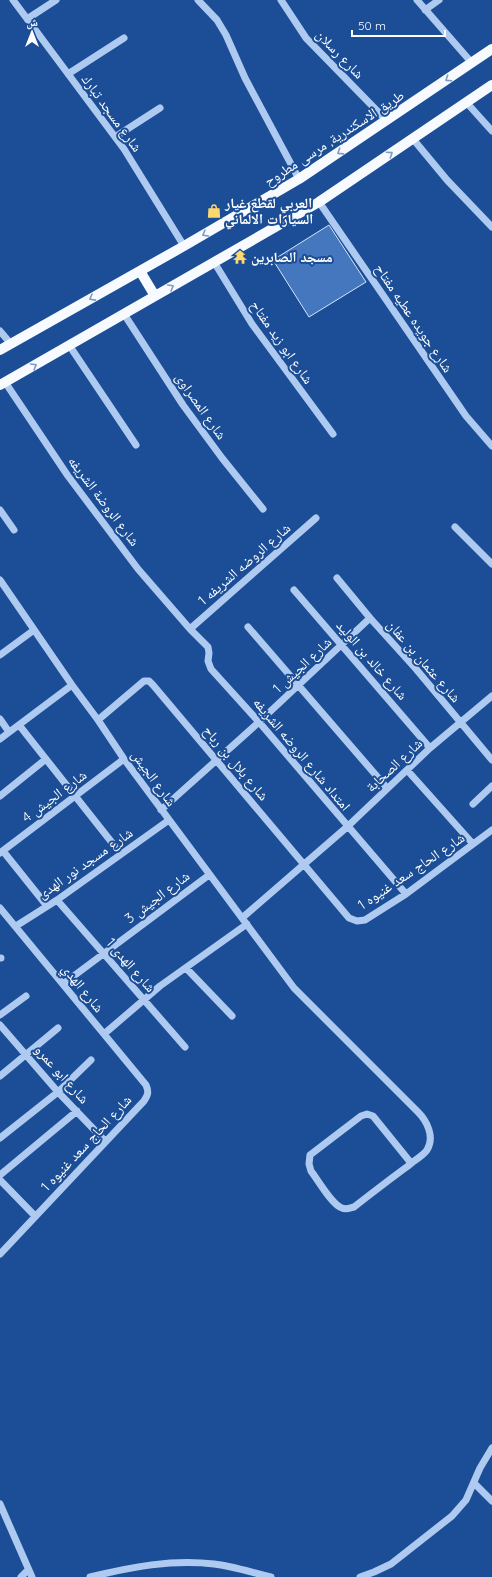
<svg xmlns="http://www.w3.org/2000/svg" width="492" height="1577" viewBox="0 0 492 1577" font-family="Quicksand,'Noto Naskh Arabic',sans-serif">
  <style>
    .building { fill: #4477bd; stroke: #d5e5fb }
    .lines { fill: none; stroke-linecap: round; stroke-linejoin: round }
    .minor { stroke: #aecaf0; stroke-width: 7 }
    .major { stroke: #f7faff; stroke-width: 10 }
    .oneway { stroke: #7e9bc5 }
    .labels { text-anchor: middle; stroke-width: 4; stroke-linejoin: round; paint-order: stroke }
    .street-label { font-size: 14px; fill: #fff; stroke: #1b4e96 }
    .poi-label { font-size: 14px; font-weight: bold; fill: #fff; stroke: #1b4e96; text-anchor: start }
  </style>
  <rect width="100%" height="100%" fill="#1b4e96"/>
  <!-- building -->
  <path class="building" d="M329 225 366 282 309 317 273 260Z"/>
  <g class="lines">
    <!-- minor -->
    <path class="minor" d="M13 0 124 149 184 246
      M198 0 217 20 226 35 245 78 299 179
      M281 0 306 38 387 121
      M417 0 472 63
      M425 10 439 0
      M27 19 56 0
      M68 74 124 38
      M466 102 492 131
      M115 137 160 108
      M413 139 447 180 492 227
      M319 202 466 416 492 446
      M214 262 252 324 333 434
      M124 314 183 405 222 458 263 509
      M0 331 11 344
      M69 345 136 445
      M5 382 68 476 138 569 190 629 208 647 209 653 208 661 211 669 259 722 406 894
      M0 510 14 530
      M455 527 492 564
      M337 578 370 618 416 669 492 760
      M0 580 72 685 98 720 124 759 294 988 418 1112C427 1121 435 1137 427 1150 423 1156 413 1161 408 1166 390 1179 372 1193 354 1207 350 1208 346 1210 342 1208 332 1205 318 1180 311 1171L309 1164 310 1155 361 1116 367 1114 373 1116 411 1163
      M294 590 430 748
      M248 627 387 788
      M190 629 316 518
      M0 655 34 630
      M0 719 9 732
      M98 720 144 681H149L153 685 349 918 357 921 365 920 406 894 492 830
      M19 725 121 854
      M0 739 72 685
      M407 770 473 844
      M0 796 46 759
      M473 804 492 786
      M161 810 259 722 370 618
      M3 851 47 906
      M0 853 124 759
      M57 900 185 1047
      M0 908 146 1085C149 1092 148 1095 144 1101L0 1254
      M242 918 347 827 430 748 492 696
      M16 926 57 900 169 820
      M0 958H1
      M186 968 232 1016
      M63 984 209 875
      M0 1015 26 996
      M0 1025 58 1092 105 1141
      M104 1034 160 986 247 924
      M0 1076 58 1028
      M0 1138 58 1092 91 1060
      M0 1175 77 1111
      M0 1180 35 1216
      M474 1483 492 1501
      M0 1504 32 1577
      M21 1577 28 1570
      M90 1577C131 1567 172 1559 214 1564 233 1566 253 1573 271 1577
      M360 1577 374 1572 391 1564 452 1516 466 1500 480 1468 492 1448"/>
    <!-- major -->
    <path class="major" d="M140 271 155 296
      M0 350 184 246 299 179 492 49
      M0 385 319 202 492 85"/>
  </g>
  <!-- one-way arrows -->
  <defs><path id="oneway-chevron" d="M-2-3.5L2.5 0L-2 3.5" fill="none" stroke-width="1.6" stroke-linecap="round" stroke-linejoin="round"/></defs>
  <g class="oneway">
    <use href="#oneway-chevron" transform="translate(448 79) rotate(146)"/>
    <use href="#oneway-chevron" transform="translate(340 152) rotate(147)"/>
    <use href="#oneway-chevron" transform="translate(390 154) rotate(-34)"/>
    <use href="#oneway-chevron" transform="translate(205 234) rotate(150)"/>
    <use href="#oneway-chevron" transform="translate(171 287) rotate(-30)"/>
    <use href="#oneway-chevron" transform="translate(92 298) rotate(151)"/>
    <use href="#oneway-chevron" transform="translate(34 366) rotate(-30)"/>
  </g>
  <!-- icons -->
  <defs>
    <symbol id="shop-bare" viewBox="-9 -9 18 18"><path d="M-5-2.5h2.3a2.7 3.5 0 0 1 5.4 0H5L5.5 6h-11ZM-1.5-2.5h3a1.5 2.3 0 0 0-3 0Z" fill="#ffd86d" stroke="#1b4e96" stroke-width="2.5" paint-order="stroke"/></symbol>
    <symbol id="temple-bare" viewBox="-9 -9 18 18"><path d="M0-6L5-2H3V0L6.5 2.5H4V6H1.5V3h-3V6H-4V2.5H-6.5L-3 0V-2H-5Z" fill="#ffd86d" stroke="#1b4e96" stroke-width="2.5" paint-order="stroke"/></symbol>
  </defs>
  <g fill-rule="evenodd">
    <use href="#shop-bare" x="204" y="201" width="20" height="20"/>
    <use href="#temple-bare" x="230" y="247" width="20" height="20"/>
  </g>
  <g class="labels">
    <!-- street labels -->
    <g class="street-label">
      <text transform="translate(340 54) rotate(46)" y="5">شارع رسلان</text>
      <text transform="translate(112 113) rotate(54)" y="5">شارع مسجد تبارك</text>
      <text transform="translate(334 138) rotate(-33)" y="5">طريق الاسكندرية, مرسى مطروح</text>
      <text transform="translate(414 318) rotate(56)" y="5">شارع جويده عطيه مفتاح</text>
      <text transform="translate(282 342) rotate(55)" y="5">شارع ابو زيد مفتاح</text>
      <text transform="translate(201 406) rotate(55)" y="5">شارع المصراوى</text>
      <text transform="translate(104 501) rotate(53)" y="5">شارع الروضة الشريفه</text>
      <text transform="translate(244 564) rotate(-41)" y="5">شارع الروضه الشريفه 1</text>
      <text transform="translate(372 660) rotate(49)" y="5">شارع خالد بن الوليد</text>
      <text transform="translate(424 661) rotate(49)" y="5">شارع عثمان بن عفان</text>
      <text transform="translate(302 665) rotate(-43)" y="5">شارع الجيش 1</text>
      <text transform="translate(302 754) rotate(50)" y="5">امتداد شارع الروضه الشريفه</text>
      <text transform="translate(236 763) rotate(50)" y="5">شارع بلال بن رباح</text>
      <text transform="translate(394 765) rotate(-43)" y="5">شارع الصحابة</text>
      <text transform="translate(154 778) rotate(54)" y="5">شارع الجيش</text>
      <text transform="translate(54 796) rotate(-37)" y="5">شارع الجيش 4</text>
      <text transform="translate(85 863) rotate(-35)" y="5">شارع مسجد نور الهدى</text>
      <text transform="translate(411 871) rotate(-34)" y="5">شارع الحاج سعد غنيوه 1</text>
      <text transform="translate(157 897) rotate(-37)" y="5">شارع الجيش 3</text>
      <text transform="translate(131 965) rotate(49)" y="5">شارع الهدى 1</text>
      <text transform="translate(83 988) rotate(51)" y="5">شارع الهدي</text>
      <text transform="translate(62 1074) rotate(48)" y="5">شارع ابو عمرو</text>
      <text transform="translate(86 1143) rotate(-47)" y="5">شارع الحاج سعد غنيوه 1</text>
    </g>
    <!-- poi labels -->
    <g class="poi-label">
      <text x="225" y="208">العربي لقطع غيار<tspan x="225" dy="16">السيارات الالماني</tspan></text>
      <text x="251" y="262">مسجد الصابرين</text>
    </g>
  </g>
  <!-- north arrow -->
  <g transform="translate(32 32)" stroke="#1b4e96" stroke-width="3" paint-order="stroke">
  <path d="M0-3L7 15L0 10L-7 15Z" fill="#ffffff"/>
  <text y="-6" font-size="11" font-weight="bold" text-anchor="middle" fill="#ffffff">ش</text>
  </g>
  <!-- scale -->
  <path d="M352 30v6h93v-6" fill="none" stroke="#ffffff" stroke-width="2"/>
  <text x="358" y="30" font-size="12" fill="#ffffff" stroke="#1b4e96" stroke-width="3" paint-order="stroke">50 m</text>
</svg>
